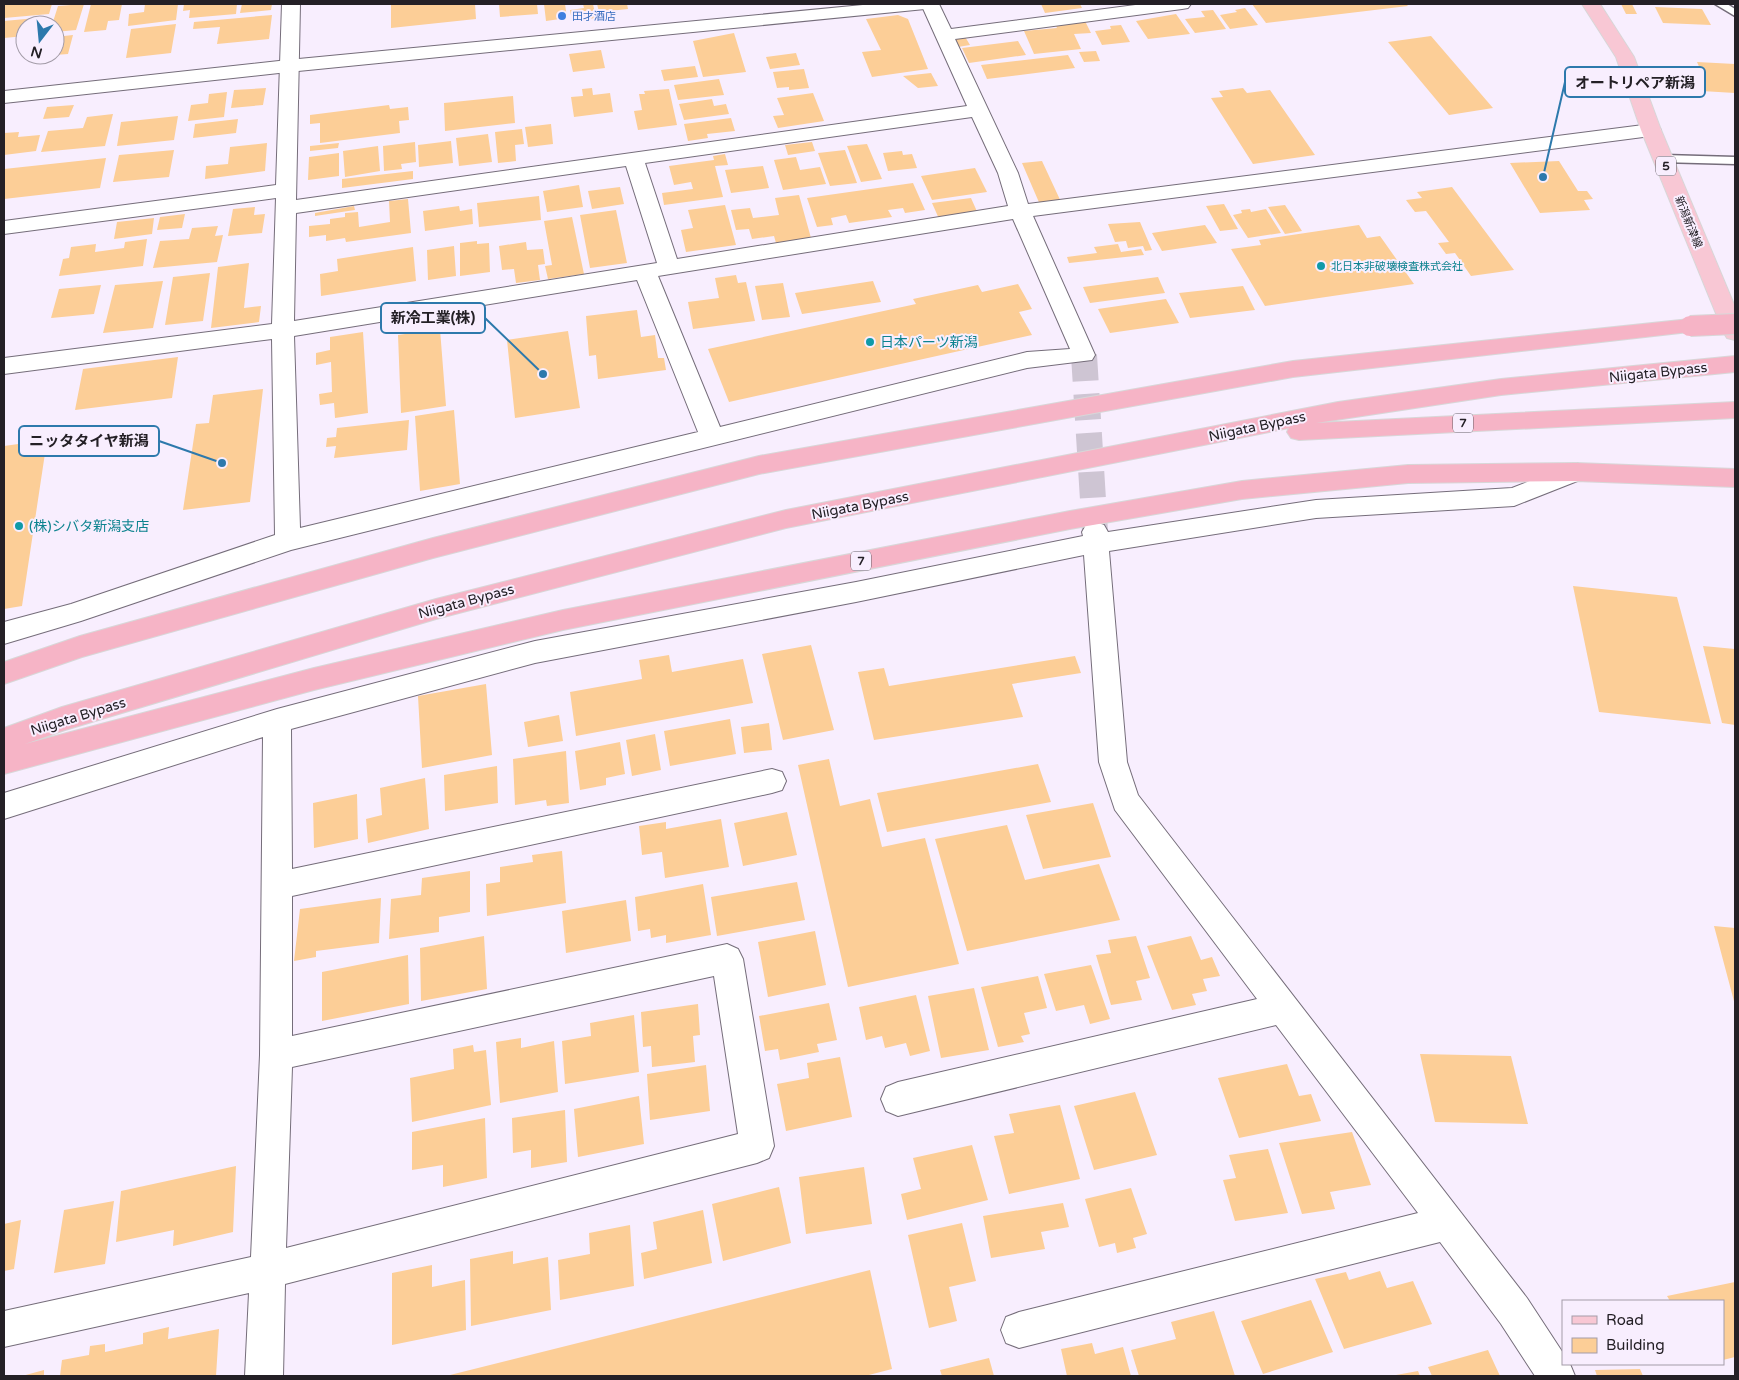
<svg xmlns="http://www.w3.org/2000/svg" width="1739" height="1380" viewBox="0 0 1739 1380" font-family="'Varela Round','Noto Sans JP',sans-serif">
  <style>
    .building { fill: #fcce97 }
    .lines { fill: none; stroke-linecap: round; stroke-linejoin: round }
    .minor-tunnel { stroke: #cec5d3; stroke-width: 26; stroke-dasharray: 26 13; stroke-linecap: butt }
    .service-casing { stroke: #756d7a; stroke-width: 3 }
    .minor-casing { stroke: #756d7a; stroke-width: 2 }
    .tertiary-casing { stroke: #756d7a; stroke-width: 2 }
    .primary-casing { stroke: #d8d7d8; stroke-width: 2 }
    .trunk-casing { stroke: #d8d7d8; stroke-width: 2 }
    .service { fill: #fff; fill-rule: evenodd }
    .minor { fill: #fff; fill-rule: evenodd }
    .tertiary { fill: #fff; fill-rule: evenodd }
    .primary { fill: #f8c7d4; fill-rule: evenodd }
    .trunk { fill: #f6b4c6; fill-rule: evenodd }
    .trunk-bridge-casing { stroke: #d8d7d8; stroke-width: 22; stroke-linecap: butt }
    .trunk-bridge { stroke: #f6b4c6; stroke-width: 20 }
    .shop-dot { fill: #3f7fe0; stroke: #f8eefe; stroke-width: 2 }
    .culture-dot { fill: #0f9aa8; stroke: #f8eefe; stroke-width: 2 }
    .labels { text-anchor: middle; stroke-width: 4; stroke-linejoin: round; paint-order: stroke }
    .far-shop-label { font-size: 11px; fill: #366cbe; stroke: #f8eefe; text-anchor: start }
    .far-street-label { font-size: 11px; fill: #242026; stroke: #f8eefe }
    .far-culture-label { font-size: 11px; fill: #0d838f; stroke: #f8eefe; text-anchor: start }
    .shield { fill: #f8eefe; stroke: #645e67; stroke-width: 1 }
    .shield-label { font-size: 12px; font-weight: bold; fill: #242026 }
    .culture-label { font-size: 14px; fill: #0d838f; stroke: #f8eefe; text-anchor: start }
    .street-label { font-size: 14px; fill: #242026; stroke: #f8eefe }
    .leader { fill: none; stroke: #2d79ac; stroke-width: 2 }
    .callout-dot { fill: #2d79ac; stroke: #f8eefe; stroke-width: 2 }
    .callout { fill: #f8eefe; stroke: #2d79ac; stroke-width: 2 }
    .callout-label { font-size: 15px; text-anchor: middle; font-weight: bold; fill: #242026 }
  </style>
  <rect width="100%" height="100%" fill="#f8eefe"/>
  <!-- building -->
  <path class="building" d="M4 4H52L49 14 4 18Z
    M84 4 76 30 55 32V25H52L58 6Z
    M91 4H122L119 20 108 21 106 30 84 32Z
    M145 4H178L176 20 128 26 129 14 144 12Z
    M184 4H237L236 14 189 18 190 10 183 11Z
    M242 4H272L271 10 240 13Z
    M391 4H475L476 19 391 28Z
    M499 4H537L538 14 500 17Z
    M544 4H565L567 18 546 21Z
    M583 4H593L596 18 572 21 570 10 584 8Z
    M597 4H627L628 9 599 12Z
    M1041 4H1080L1082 8 1045 13Z
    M1252 4H1406L1408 6 1266 23Z
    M1621 4H1632L1637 14H1626Z
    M1655 7 1702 9 1711 25 1663 23Z
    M1245 8 1258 25 1230 29 1220 15 1237 12 1235 10Z
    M1213 10 1226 29 1195 33 1185 19 1205 17 1201 11Z
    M1176 14 1190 34 1148 39 1136 21Z
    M272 15 269 39 217 44 220 27 193 29 194 22Z
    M898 15 908 19 928 69 872 77 862 52 881 50 866 19Z
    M47 17 45 25H25V36L4 38V21Z
    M1085 21 1091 33 1074 34 1081 49 1034 54 1024 31 1057 28 1055 24Z
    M176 24 171 53 126 58 131 29Z
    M1121 25 1130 42 1102 45 1095 31 1111 29 1110 26Z
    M734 33 746 72 703 77 693 41Z
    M73 35 68 54 55 55V37Z
    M964 35 970 45 958 47 953 37Z
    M1431 36 1493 108 1449 115 1388 42Z
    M1018 41 1026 55 969 63 962 48Z
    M601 50 605 68 573 72 569 54Z
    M1096 51 1100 61 1084 62 1079 52Z
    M796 53 800 65 770 69 766 57Z
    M1068 55 1075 68 987 79 981 65Z
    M1697 62 1735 64V93L1685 90 1676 69 1701 71Z
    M695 66 698 77 664 81 661 70Z
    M804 69 809 88 789 90V87L777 88 773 72Z
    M931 73 938 86 918 88 903 76Z
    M719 79 724 95 678 100 674 85Z
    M266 88 263 105 231 108 234 90Z
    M592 88 593 95 610 93 613 112 574 117 571 97 583 96 582 89Z
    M1243 88 1247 93 1270 90 1315 155 1253 164 1211 98 1223 97 1219 91Z
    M669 89 677 125 638 130 634 111 642 110 639 94H645L644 91Z
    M227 92 224 117 188 121 191 105 208 103 209 94Z
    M813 93 824 121 778 128 773 116 784 115 777 98Z
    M513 96 515 123 445 131 444 103Z
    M712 99 714 106 726 104 729 114 684 120 679 104Z
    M74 105 69 117 43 119 47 107Z
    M389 105 390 109 408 107 409 120 399 121 400 133 320 143V123L310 124V115Z
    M113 114 105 146 41 152 48 131 83 128 87 117Z
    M178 116 174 140 117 146 121 122Z
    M731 118 735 131 707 134 708 138 688 141 684 124Z
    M238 119 236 133 193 138 195 124Z
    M551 124 553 144 528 147 525 127Z
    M522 129 524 144 515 145 516 161 498 163 495 132Z
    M19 132 18 137 40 135 36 151 4 155V133Z
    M488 134 492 162 459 166 456 138Z
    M451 141 453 163 419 167 418 145Z
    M415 142 416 162 401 164 402 169 384 171 383 146Z
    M812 142 815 151 788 155 785 145Z
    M267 143 265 171 205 179 206 166 228 164 230 147Z
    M339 143 338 148 310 151V146Z
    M867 144 882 179 861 182 847 146Z
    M378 146 380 171 345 177 343 151Z
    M174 150 169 177 113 182 119 155Z
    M845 150 857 183 830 186 818 153Z
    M902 151 903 155 912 154 917 168 888 171 883 153Z
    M339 153V176L308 180 309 157Z
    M725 154 728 165 715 166 723 197 664 205 662 193 693 189 691 182 674 185 669 166 714 160 713 156Z
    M796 157 800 170 820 167 826 184 783 190 774 160Z
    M106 158 100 188 4 199V169Z
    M1042 161 1062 204 1041 207 1022 163Z
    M1559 161 1578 191H1587L1593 199 1584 200 1590 210 1540 213 1510 163Z
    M763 166 769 188 731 193 725 170Z
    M975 168 987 192 932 200 921 176Z
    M413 171V179L342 188V179Z
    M913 183 925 210 905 213 903 208 888 210 892 217 849 223 846 215 831 218 833 225 817 227 807 198Z
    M579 185 583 207 547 212 543 191Z
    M620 187 624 204 592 209 588 191Z
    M1452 187 1514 270 1471 276 1455 253 1446 254 1438 243 1449 242 1426 211 1415 212 1406 200 1422 198 1417 192Z
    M799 195 811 238 776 243 774 236 752 239 749 229 736 230 731 210 750 208 753 218 779 215 775 198Z
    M539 196 541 220 479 227 477 203Z
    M971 198 979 216 940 221 932 203Z
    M408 199 411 233 346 242 345 238 326 241V235L309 237V226L330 224V219L345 217V213L358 212 359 227 390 222 389 201Z
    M1224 204 1238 229 1220 231 1206 206Z
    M725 205 736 245 686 252 681 230 693 228 688 210Z
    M1285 205 1302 231 1285 234 1268 207Z
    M354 206 355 210 315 216V213Z
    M459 206 460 211 472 209 473 224 425 231 423 211Z
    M255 207 254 215 265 214 262 233 228 236 233 209Z
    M1250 209 1251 212 1266 209 1281 233 1248 238 1233 215 1242 213 1241 210Z
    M616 210 627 263 590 268 580 215Z
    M185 214 182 228 157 230 160 217Z
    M572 217 584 274 548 279 545 266 552 265 544 221Z
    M154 218 152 234 114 239 117 222Z
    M1140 222 1152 250 1145 251 1143 246 1128 248 1126 241 1115 242 1108 224Z
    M1205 225 1217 243 1162 251 1152 233Z
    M1359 225 1367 238 1380 236 1414 284 1265 306 1231 249 1261 245 1259 240Z
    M218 226 215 236 223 235 217 262 153 268 160 241 189 239 192 228Z
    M147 239 143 266 59 276 63 259 69 258 71 247 96 244 95 252 124 248 125 242Z
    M477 241V244L489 243 490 272 460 276V243Z
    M526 242 527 250 543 249 545 264 538 265 540 280 516 283 514 269 502 270 499 246Z
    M1118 244 1121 252 1141 249 1144 255 1069 263 1067 257 1097 253 1094 247Z
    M454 246 456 276 428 280 427 250Z
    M413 247 416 281 321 296 320 274 338 271 337 259Z
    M249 263 244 308 261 306 259 322 211 328 218 267Z
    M210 273 203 321 165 325 173 277Z
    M736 275 738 283 746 282 755 321 693 329 688 302 719 298 715 278Z
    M1158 277 1165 293 1090 303 1083 287Z
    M163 281 153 328 103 333 115 285Z
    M873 281 881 302 802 314 795 293Z
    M783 283 790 317 762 320 755 286Z
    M1018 284 1032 309 1019 312 1032 335 729 402 708 349 916 304 913 299 978 285 982 292Z
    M101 285 94 314 51 318 59 289Z
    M1243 286 1255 310 1190 318 1179 293Z
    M1166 299 1179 323 1110 333 1098 309Z
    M637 310 641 337 655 335 658 358H664L666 370 598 379 596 355 589 356 586 316Z
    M440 329 446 406 401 413 398 335Z
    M568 331 580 408 515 418 507 340Z
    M363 332 368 413 335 418 334 403 320 405 319 394 332 392 331 362 316 365V353L330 350V337Z
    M178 357 172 398 75 410 83 369Z
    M263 389 250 502 183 510 196 424 209 423 213 395Z
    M454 410 460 484 420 491 415 416Z
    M409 420 407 450 334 458 336 446 326 447 327 438 336 437 337 428Z
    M47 440 22 606 4 609V446Z
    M1573 586 1677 597 1711 724 1599 712Z
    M811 645 834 730 783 740 762 654Z
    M1703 646 1735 649V725L1722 723Z
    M669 655 672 672 743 659 753 703 576 736 570 692 642 679 639 660Z
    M1075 656 1081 673 1012 684 1023 717 874 740 858 672 884 668 889 686Z
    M486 684 492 755 422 768 418 696Z
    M559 715 563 741 528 747 524 722Z
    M730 719 736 754 670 766 664 731Z
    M769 723 772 750 744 753 741 727Z
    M655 734 661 770 632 776 626 740Z
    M620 742 625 774 606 778V785L580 790 575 751Z
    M566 751 569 803 547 806 546 800 515 805 513 759Z
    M829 759 840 806 870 799 882 847 925 838 959 964 848 987 798 765Z
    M1038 764 1051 802 887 832 877 793Z
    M497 766 498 803 445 811 444 775Z
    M425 778 429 829 368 843 366 819 382 815 380 788Z
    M357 794 358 839 314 848 313 803Z
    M1093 803 1111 857 1043 869 1026 815Z
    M787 812 797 855 743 866 734 823Z
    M721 819 729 867 665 878 662 852 642 855 639 826 666 822V829Z
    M1007 825 1025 880 1099 864 1120 920 967 951 935 839Z
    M562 851 566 903 487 916 486 884 500 882V867L533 862 532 855Z
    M470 871V912L439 917V932L389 939 391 899 421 895 422 878Z
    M797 882 805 920 717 936 711 897Z
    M703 884 711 935 666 943V935L651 938 650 929 638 931 635 897Z
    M381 898 379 943 316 951V957L294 961 300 909Z
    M626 900 631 941 566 953 562 911Z
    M1714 926 1735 928V1005Z
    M815 931 826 985 768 997 758 942Z
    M484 936 487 989 421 1001 420 948Z
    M1136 936 1150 978 1136 981 1142 1000 1111 1005 1096 955 1111 953 1108 940Z
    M1191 936 1201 960 1212 957 1220 976 1203 979 1207 991 1192 994 1196 1005 1172 1010 1147 946Z
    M408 955 409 1004 322 1021V972Z
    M1091 965 1110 1019 1090 1024 1084 1005 1056 1011 1044 974Z
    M1038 976 1047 1008 1024 1013 1030 1034 1021 1036 1024 1042 998 1047 981 987Z
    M974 988 989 1050 941 1058 928 996Z
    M916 995 930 1051 910 1056 906 1043 885 1048 882 1036 866 1040 859 1007Z
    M829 1003 837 1040 817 1044 819 1052 780 1060 778 1049 765 1051 759 1016Z
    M698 1004 700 1035 693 1036 695 1062 652 1067 651 1046 643 1047 641 1012Z
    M634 1015 639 1072 565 1084 562 1041 591 1036 590 1023Z
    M521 1038V1048L554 1041 558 1092 500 1103 496 1042Z
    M473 1045 474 1052 486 1050 491 1105 412 1122 410 1078 454 1069 453 1049Z
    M1420 1054 1511 1056 1528 1124 1435 1122Z
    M840 1057 852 1117 786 1131 777 1084 809 1078 807 1063Z
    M1287 1064 1299 1096 1311 1094 1321 1121 1239 1138 1218 1078Z
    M706 1065 710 1111 650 1120 647 1074Z
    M1135 1092 1157 1155 1094 1170 1074 1106Z
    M639 1096 644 1144 578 1157 574 1109Z
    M1060 1105 1080 1179 1009 1194 994 1136 1014 1133 1009 1114Z
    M565 1110 567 1162 531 1168V1150L513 1153 512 1118Z
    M485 1118 487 1178 443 1187V1165L412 1170V1132Z
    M1352 1132 1371 1185 1330 1192 1335 1209 1302 1214 1279 1143Z
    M972 1145 988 1200 907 1220 901 1194 921 1189 913 1158Z
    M1268 1149 1288 1213 1235 1221 1223 1180 1236 1178 1229 1155Z
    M236 1166 233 1232 173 1246 174 1230 116 1242 121 1191Z
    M864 1167 872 1224 806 1234 799 1177Z
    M779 1187 791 1243 723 1261 712 1204Z
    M1131 1188 1147 1234 1133 1238 1136 1248 1117 1253 1115 1243 1099 1247 1085 1199Z
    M114 1201 105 1264 54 1273 64 1210Z
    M1063 1203 1069 1227 1041 1232 1045 1249 991 1258 983 1216Z
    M703 1210 712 1263 644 1279 641 1253 657 1249 653 1222Z
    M21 1220 14 1269 4 1271V1224Z
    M962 1223 976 1281 949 1287 957 1321 929 1328 908 1235Z
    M630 1225 634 1286 560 1300 558 1260 590 1254 589 1233Z
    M513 1251V1264L548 1257 551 1310 471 1326 470 1259Z
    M432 1265V1287L465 1280 466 1330 392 1345V1273Z
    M870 1270 892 1369 865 1376H446Z
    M1380 1271 1387 1288 1413 1281 1432 1324 1344 1349 1315 1279 1346 1272 1349 1280Z
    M1735 1282V1357L1723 1360V1301H1670L1667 1296Z
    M1311 1300 1333 1352 1263 1374 1241 1321Z
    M1214 1311 1235 1376H1139L1131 1350 1176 1339 1171 1322Z
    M169 1327 168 1339 219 1329 216 1376H60L62 1360 89 1355 90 1346 105 1344V1352L143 1344V1333Z
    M1092 1343 1095 1354 1123 1347 1131 1376H1067L1061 1349Z
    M1488 1350 1500 1376H1432L1428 1367Z
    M989 1358 994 1376H942L940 1370Z
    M1640 1369 1643 1376H1597L1595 1370Z
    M44 1370V1376H22Z
    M1418 1371 1420 1376H1396V1375Z"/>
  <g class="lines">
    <!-- minor-tunnel -->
    <path class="minor-tunnel" d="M1084 355 1095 532"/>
    <defs>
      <path id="service" d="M1715 4H1727L1735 9V16Z
        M1664 155 1735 157V164L1660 162 1658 159 1660 156Z"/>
      <path id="minor" d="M282 4H300L296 200 967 106 921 4H939L951 29 1143 4H1191L1188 8 1182 9 955 39 1018 173 1028 204 1651 124 1658 126 1661 130 1658 134 1651 136 1033 216 1095 355 1092 360 1027 368 291 550 81 621 4 644V622L71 604 275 535 272 339 4 374V358L272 324 276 198 4 234V221L276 185ZM972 117 998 173 1008 206 677 259 645 163ZM626 166 657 263 294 321 296 213ZM1013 219 1070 349 1027 352 720 427 658 276ZM637 280 698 432 300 528 294 336Z
        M1576 463 1585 466 1588 472 1585 478 1514 506 1316 518 1109 551 1127 762 1138 795 1527 1298 1563 1353V1364H1570L1575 1376H1535L1501 1324 1440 1242 1019 1348 1006 1343 1001 1330 1006 1317 1019 1312 1418 1213 1276 1025 898 1116 886 1111 881 1099 886 1087 898 1082 1257 999 1115 810 1099 762 1084 555 856 602 535 663 291 729 292 869 772 769 782 772 786 781 782 790 772 793 292 896V1036L727 944 738 949 743 959 774 1146 769 1158 757 1163 285 1284 283 1376H245L249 1293 4 1347V1311L251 1257 260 1055 263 737 4 819V793L277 709 535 641 856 582 1083 536 1082 532 1086 525 1095 522 1104 525 1108 532 1316 500 1512 488ZM714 976 738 1134 286 1248 292 1067Z"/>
      <path id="tertiary" d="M873 4H934L931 8 925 9 288 72 4 103V91L288 60Z"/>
      <path id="primary" d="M1582 4H1600L1634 57 1661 130 1735 307V340L1727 338 1724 333 1641 130 1616 57Z"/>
      <path id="trunk" d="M1690 319 1698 321 1701 326 1698 331 1293 377 759 474 433 558 82 657 4 684V662L80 636 433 538 759 456 1293 361Z
        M1735 356V372L1501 395 1316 423 1735 402V418L1299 440 1291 438 1287 432 1289 428 786 528 436 619 65 730 25 744 314 668 563 610 1070 511 1242 481 1408 465 1576 463 1735 469V487L1576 481 1408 483 1242 499 1070 529 563 630 314 690 4 774V728L62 707 436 599 786 510 1338 402 1501 379Z"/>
    </defs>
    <!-- service casing -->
    <use href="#service" class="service-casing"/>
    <!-- minor casing -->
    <use href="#minor" class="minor-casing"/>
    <!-- tertiary casing -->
    <use href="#tertiary" class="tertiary-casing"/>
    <!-- primary casing -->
    <use href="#primary" class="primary-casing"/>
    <!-- trunk casing -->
    <use href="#trunk" class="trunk-casing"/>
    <!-- service -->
    <use href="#service" class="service"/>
    <!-- minor -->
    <use href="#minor" class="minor"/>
    <!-- tertiary -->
    <use href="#tertiary" class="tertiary"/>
    <!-- primary -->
    <use href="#primary" class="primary"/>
    <!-- trunk -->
    <use href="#trunk" class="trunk"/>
    <defs>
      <path id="trunk-bridge" d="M1690 326 1735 324"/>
    </defs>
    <!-- trunk-bridge casing -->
    <use href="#trunk-bridge" class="trunk-bridge-casing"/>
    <!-- trunk-bridge -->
    <use href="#trunk-bridge" class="trunk-bridge"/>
  </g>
  <!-- markers -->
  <circle class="shop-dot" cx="562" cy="16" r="5"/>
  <g class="culture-dot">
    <circle cx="1321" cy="266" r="5"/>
    <circle cx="870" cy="342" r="5"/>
    <circle cx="19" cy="526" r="5"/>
  </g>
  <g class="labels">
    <!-- far-shop labels -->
    <g class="far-shop-label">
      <text x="572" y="20">田才酒店</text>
    </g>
    <!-- far-street labels -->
    <g class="far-street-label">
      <text transform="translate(1689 222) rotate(68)" y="4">新潟新津線</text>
    </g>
    <!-- far-culture labels -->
    <g class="far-culture-label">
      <text x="1331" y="270">北日本非破壊検査株式会社</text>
    </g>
    <!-- shield labels -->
    <g class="shield">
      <rect x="1656" y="156.5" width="20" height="19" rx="4"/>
      <rect x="1453" y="413.5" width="20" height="19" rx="4"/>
      <rect x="851" y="551.5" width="20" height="19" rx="4"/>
    </g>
    <g class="shield-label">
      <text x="1666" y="170">5</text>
      <text x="1463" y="427">7</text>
      <text x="861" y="565">7</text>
    </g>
    <!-- culture labels -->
    <g class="culture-label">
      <text x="880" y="347">日本パーツ新潟</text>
      <text x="29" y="531">(株)シバタ新潟支店</text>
    </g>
    <!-- street labels -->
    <g class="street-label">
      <text transform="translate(1658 372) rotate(-6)" y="5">Niigata Bypass</text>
      <text transform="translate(1257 426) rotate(-12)" y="5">Niigata Bypass</text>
      <text transform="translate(860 505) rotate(-11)" y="5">Niigata Bypass</text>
      <text transform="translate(466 601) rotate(-15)" y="5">Niigata Bypass</text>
      <text transform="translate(78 716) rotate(-17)" y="5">Niigata Bypass</text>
    </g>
  </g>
  <!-- callouts -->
  <path class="leader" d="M1543 177L1565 82M543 374L485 318M222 463L159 441"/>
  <g class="callout-dot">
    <circle cx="1543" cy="177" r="5"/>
    <circle cx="543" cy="374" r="5"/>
    <circle cx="222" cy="463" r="5"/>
  </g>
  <g class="callout">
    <rect x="1565" y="67" width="140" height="30" rx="5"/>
    <rect x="381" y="303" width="104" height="30" rx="5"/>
    <rect x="19" y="426" width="140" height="30" rx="5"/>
  </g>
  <g class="callout-label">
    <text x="1635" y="88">オートリペア新潟</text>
    <text x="433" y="323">新冷工業(株)</text>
    <text x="89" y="446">ニッタタイヤ新潟</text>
  </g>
  <!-- border -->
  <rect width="1739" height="1380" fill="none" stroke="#242026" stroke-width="10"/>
  <!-- legend -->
  <rect x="1562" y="1300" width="162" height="65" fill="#f8eefe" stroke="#a39ca8"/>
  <rect x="1572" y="1316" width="25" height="8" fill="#f8c7d4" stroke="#a39ca8"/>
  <text x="1606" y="1325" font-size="15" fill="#242026">Road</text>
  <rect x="1572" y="1338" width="25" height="15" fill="#fcce97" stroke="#a39ca8"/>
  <text x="1606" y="1350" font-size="15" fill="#242026">Building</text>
  <!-- north arrow -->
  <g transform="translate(40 40) rotate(196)"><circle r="24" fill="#f8eefe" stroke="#a39ca8"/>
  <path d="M0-4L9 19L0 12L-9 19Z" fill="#2d79ac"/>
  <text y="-8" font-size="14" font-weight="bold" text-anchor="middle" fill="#242026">N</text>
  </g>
</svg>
